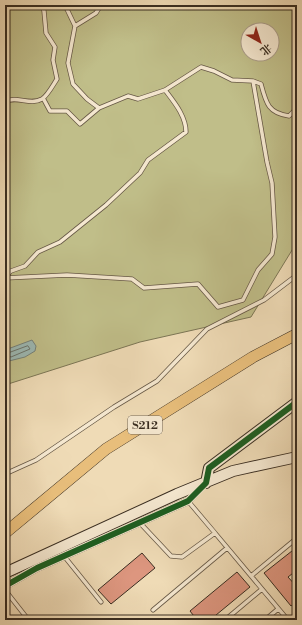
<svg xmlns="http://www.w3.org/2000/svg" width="302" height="625" viewBox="0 0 302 625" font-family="'Libre Bodoni','Noto Serif SC',serif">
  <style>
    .green { fill: #c0be89; stroke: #7c7655; fill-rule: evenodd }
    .water { fill: #9cb9b5; stroke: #74817a }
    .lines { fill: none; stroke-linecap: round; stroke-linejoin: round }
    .shore { stroke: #6a736b; stroke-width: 1 }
    .building { fill: #dd967f; stroke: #392d21 }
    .lane-casing { stroke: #665846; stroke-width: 5 }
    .street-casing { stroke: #665846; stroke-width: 8 }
    .secondary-casing { stroke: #392d21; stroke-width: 12 }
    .primary-casing { stroke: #392d21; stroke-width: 12 }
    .lane { stroke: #f5e8d0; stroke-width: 3.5 }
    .street { stroke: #f5e8d0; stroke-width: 7 }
    .secondary { stroke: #f5e8d0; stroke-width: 10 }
    .primary { stroke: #e8be7b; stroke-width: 11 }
    .cycleway-casing { stroke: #f5e8d0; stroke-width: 8 }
    .cycleway { stroke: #1b5e20; stroke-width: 6 }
    .labels { text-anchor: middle; stroke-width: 4; stroke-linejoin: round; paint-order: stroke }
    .shield { fill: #f5e8d0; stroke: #716556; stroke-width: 1 }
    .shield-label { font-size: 11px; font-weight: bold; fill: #392d21 }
  </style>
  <rect width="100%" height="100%" fill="#efdbb6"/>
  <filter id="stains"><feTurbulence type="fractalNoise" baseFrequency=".005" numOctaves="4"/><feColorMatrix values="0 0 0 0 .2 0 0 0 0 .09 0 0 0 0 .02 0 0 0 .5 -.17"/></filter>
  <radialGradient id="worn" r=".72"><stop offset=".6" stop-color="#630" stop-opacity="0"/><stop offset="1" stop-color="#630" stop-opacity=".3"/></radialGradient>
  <!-- green -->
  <path class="green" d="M5 5H297V242L251 317 140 342 5 385ZM248 30H272V54H248Z"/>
  <!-- water -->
  <path class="water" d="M32 340 36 346 35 351 25 357 5 362V350Z"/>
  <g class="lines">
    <!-- shore -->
    <path class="shore" d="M28 346 30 349 11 357 9 356V353Z"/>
  </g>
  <!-- building -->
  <path class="building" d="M297 547V570L288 577 297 587V601L291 606 264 573Z
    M142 553 155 568 111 604 98 590Z
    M237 572 250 587 210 620H197L190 611Z"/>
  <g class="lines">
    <defs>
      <path id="lane" d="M75 26 96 13 101 5
        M253 81 261 84C266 103 268 113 289 116L297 108
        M43 98 50 111H67L80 124 99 108
        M5 102C16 95 30 106 42 99 48 95 53 85 57 79L53 60 55 47 46 33 44 11 41 5
        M5 277 11 271 25 266 38 252 60 242 106 205 140 173 148 160 186 132C186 116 174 102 165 90
        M5 278 67 275 132 279 144 288 198 284 218 307 243 300 258 270 272 254 275 237 272 183 267 162 253 81 232 80 214 71 201 67 165 90 138 99 128 96 99 108 87 99 73 84 68 63 75 26 65 5
        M5 474 36 460 114 407 157 381 207 329 264 300 297 275
        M188 501 215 533
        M140 523 171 556 182 557 215 533 288 620
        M64 556 101 602
        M251 576 297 538
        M5 590 27 618
        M153 610 227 548
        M225 620 262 589
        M265 620 278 609"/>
      <path id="street" d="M5 586 37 568 188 501 203 485"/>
      <path id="secondary" d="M206 483 209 468 297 402
        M5 573 177 494 233 471 297 457"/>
      <path id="primary" d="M5 533 106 449 253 357 297 334"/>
    </defs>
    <!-- lane casing -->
    <use href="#lane" class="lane-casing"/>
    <!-- street casing -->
    <use href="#street" class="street-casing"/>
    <!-- secondary casing -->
    <use href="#secondary" class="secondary-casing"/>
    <!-- primary casing -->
    <use href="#primary" class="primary-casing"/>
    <!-- lane -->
    <use href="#lane" class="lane"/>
    <!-- street -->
    <use href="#street" class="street"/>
    <!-- secondary -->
    <use href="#secondary" class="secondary"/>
    <!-- primary -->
    <use href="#primary" class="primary"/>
    <defs>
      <path id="cycleway" d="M5 586 37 568 188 501 206 483 209 468 297 402"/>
    </defs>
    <!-- cycleway casing -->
    <use href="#cycleway" class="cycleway-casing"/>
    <!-- cycleway -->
    <use href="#cycleway" class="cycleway"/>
  </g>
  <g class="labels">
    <!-- shield labels -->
    <rect class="shield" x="128" y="416" width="34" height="18" rx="3"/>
    <g class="shield-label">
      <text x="145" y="429">S212</text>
    </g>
  </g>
  <!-- margin -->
  <rect width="302" height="625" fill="none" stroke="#efdbb6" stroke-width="20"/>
  <rect x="6" y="6" width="290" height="613" fill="none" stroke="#392d21" stroke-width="2"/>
  <rect x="10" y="10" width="282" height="605" fill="none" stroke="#392d21"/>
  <!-- north arrow -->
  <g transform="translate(260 42) rotate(141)"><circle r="19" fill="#f5e8d0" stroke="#aa9d8a"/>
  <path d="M0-3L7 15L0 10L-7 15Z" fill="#8f2418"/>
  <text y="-6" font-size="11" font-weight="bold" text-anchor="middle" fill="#392d21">北</text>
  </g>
  <rect width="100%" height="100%" filter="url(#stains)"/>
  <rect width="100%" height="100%" fill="url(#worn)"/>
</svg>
